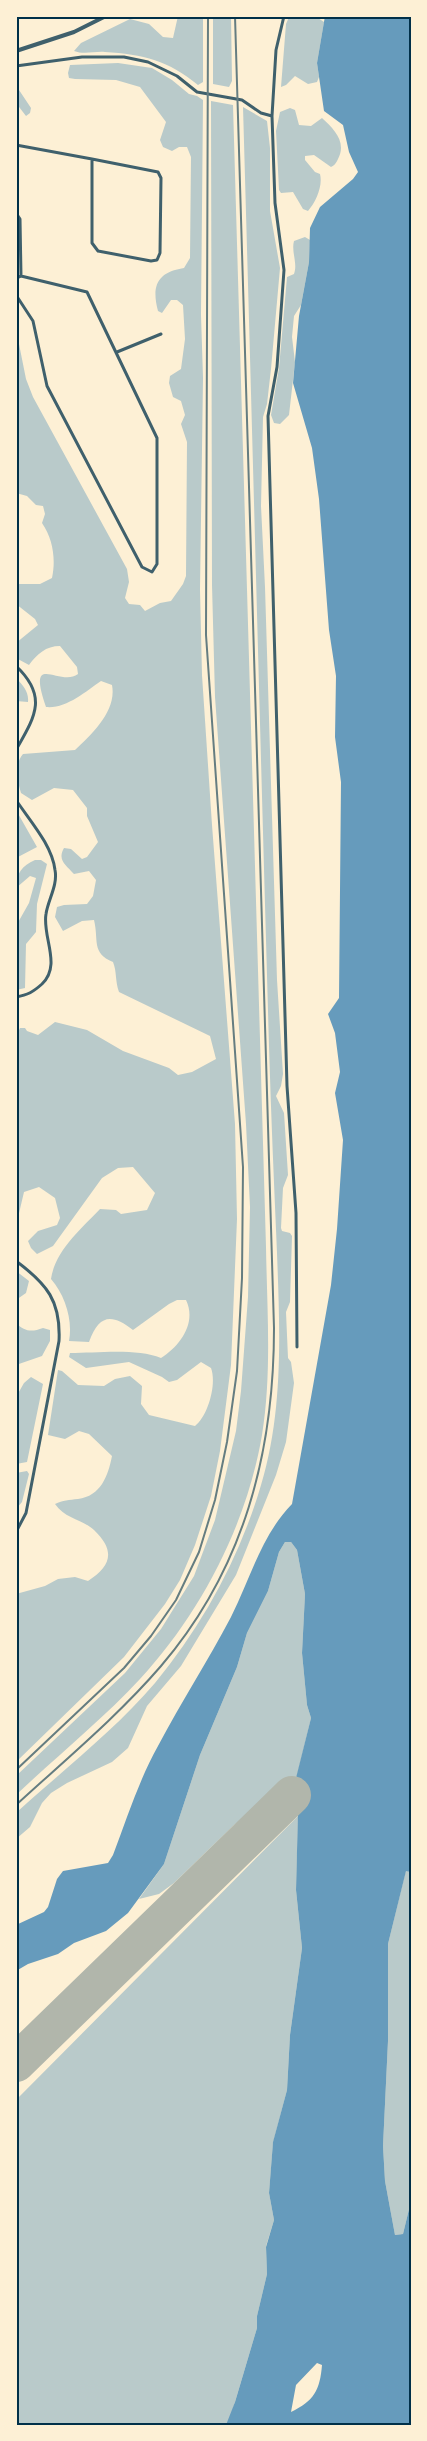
<svg xmlns="http://www.w3.org/2000/svg" width="427" height="2441" viewBox="0 0 427 2441" font-family="Poppins,sans-serif">
  <style>
    .green { fill: #b9caca }
    .water { fill: #669bbc; fill-rule: evenodd }
    .lines { fill: none; stroke-linecap: round; stroke-linejoin: round }
    .runway { stroke: #b1b6ab; stroke-width: 38 }
    .minor { stroke: #3f606c; stroke-width: 3 }
    .tertiary { stroke: #3f606c; stroke-width: 4 }
    .rail { stroke: #657d81; stroke-width: 2 }
    .neatline { fill: none; stroke: #003049; stroke-width: 2 }
  </style>
  <rect width="100%" height="100%" fill="#fdf0d5"/>
  <!-- green -->
  <path class="green" d="M178 16H203V82L198 85C169 61 143 54 105 52 95 51 84 55 74 51L81 43 130 19 149 24 163 37 173 38Z
    M213 16H231L232 81 229 87 213 84Z
    M300 16 318 18 324 22 317 63 319 77 317 82 308 84 295 76 286 85 281 87 286 24 289 17Z
    M118 63 152 68 172 80 189 94 197 96 203 100 201 315 203 378 200 590 202 675 212 825 235 1124 237 1219 231 1365 220 1451 211 1496 195 1545 180 1580 165 1604 124 1657 16 1762V1594L45 1586 58 1579 75 1577 88 1581C111 1566 116 1551 94 1530 82 1519 65 1519 55 1504 63 1500 69 1500 78 1499 101 1496 108 1476 112 1456L89 1434 79 1431 65 1439 48 1435 58 1370 62 1371 78 1385 104 1386 115 1379 130 1376 142 1386 141 1404 149 1415 195 1426C208 1416 217 1384 211 1368L201 1362 177 1380 169 1382 162 1377 129 1362 86 1368 69 1357 70 1353C97 1353 137 1348 161 1358 180 1346 197 1323 186 1300H177L169 1304 133 1330C111 1313 99 1315 89 1342L69 1341C73 1320 65 1295 51 1279 55 1251 81 1229 100 1209L116 1210 121 1214 147 1210 155 1193 133 1167 118 1168 102 1178 53 1246 37 1254 31 1248 28 1241 38 1231 57 1225 60 1218 55 1198 39 1187 24 1192 16 1226V1037L20 1028H25L27 1031 38 1035 55 1022 87 1030 123 1051 169 1068 178 1075 192 1072 216 1059 210 1036 119 992C115 981 117 972 113 962 91 953 99 940 94 920L82 921 63 931 55 917 57 907 64 905 87 904 93 896 96 880 89 871 74 874C66 865 57 860 64 848L71 849 82 859 87 857 98 842 87 816V808L73 790 54 788 32 800 21 793C17 780 14 765 23 754L75 750C92 734 117 711 112 685L101 681C85 692 66 709 46 707 26 649 60 688 78 674L77 667 60 646C46 646 37 654 29 665L16 658V643L38 625 35 619 16 604V584H40L52 578C56 559 53 539 42 523L45 514 43 506 36 505 27 496 16 493V329L26 379 33 397 127 569 129 582 125 598 129 604 140 605 145 611 160 603 171 601 183 584 186 576 187 442 181 424 185 415 181 401 173 397 169 383 170 376 181 369 185 339 183 305 177 300H171L162 313 158 311C151 285 158 272 184 268L190 258 191 157 187 147H179L172 151 163 147 160 140 166 122 140 87 116 80 75 79 69 78 68 73 70 65Z
    M19 90 31 108 30 113 26 116 16 103V92Z
    M211 101 233 105 266 1247C267 1309 272 1374 262 1435 247 1524 201 1613 140 1679 102 1720 57 1756 16 1795V1776L125 1673 161 1629 194 1576 215 1520 236 1431 241 1391 248 1297 250 1207 246 1124 215 697 212 585Z
    M243 107 267 121 270 148V211L280 268 271 369 267 404 263 417 261 506 265 587 277 980 283 1074 281 1086 276 1096 284 1113 288 1175 283 1188 281 1228 282 1231 290 1233 292 1236 290 1302 286 1312 288 1358 291 1362 294 1383 286 1442 276 1475 236 1575 181 1666 147 1706 128 1748 112 1762 67 1783 51 1793 42 1803 30 1827 16 1839V1813C61 1772 116 1729 155 1683 201 1627 236 1564 258 1495 284 1416 280 1335 277 1253 274 1184 271 1115 269 1046 260 733 252 420 243 107Z
    M290 108 295 110 299 125 311 126 322 118C334 129 347 142 338 159 336 163 335 165 331 167L314 155 305 156V160L315 172 320 174C323 186 316 202 308 211L303 209 293 192 281 193 279 190 276 131 280 112Z
    M305 237 310 240 309 262 301 305 294 316 292 337 295 362 289 415 280 424 274 423 271 415 279 368 287 277 294 274C298 263 291 252 294 241Z
    M16 678C23 685 29 692 28 702L16 701Z
    M16 810 37 847 18 857 16 854Z
    M35 860H41L47 864 37 904 36 932 26 944 25 988 16 990V926L29 903 36 878 30 876 16 888C16 873 22 866 35 860Z
    M16 1271 29 1281 26 1293 16 1300Z
    M16 1323C25 1332 32 1332 43 1328L50 1330V1341L42 1356 16 1365Z
    M31 1377 43 1384 27 1462 16 1464V1397L24 1383Z
    M27 1471 29 1474 22 1502 16 1509V1473Z
    M285 1542H291L297 1550 305 1594 302 1653 307 1705 311 1718 297 1776 234 1825 174 1883 159 1894 139 1899 164 1864 200 1755 237 1667 247 1633 268 1591 279 1552Z
    M298 1816 296 1890 302 1948 290 2035 287 2090 273 2143 269 2193 274 2220 266 2246 267 2274 257 2316V2328L229 2422 226 2425H16V2100Z
    M406 1870 411 1872V2201L403 2234 395 2235 385 2181 383 2146 388 2041V1944Z"/>
  <!-- water -->
  <path class="water" d="M325 16H411V1872L406 1871 388 1944V2041L383 2146 385 2181 395 2235 403 2234 411 2201V2425H226L235 2402 257 2328V2316L267 2274 266 2247 274 2220 269 2193 273 2142 287 2090 290 2035 302 1948 296 1890 298 1811 296 1778 311 1718 307 1705 302 1653 305 1594 297 1550 291 1542H285L279 1552 268 1591 247 1633 237 1667 200 1755 164 1864 128 1913 106 1931 74 1943 58 1954 28 1964 16 1971V1925L44 1912 48 1907 57 1879 63 1871 108 1863 113 1855C127 1818 139 1780 158 1746 181 1702 208 1661 231 1617 251 1577 261 1536 292 1504L331 1285 337 1229 343 1140 335 1093 340 1072 335 1033 328 1014 339 998 341 782 335 737 336 676 329 630 319 499 312 448 293 383 299 316 309 262 310 228 320 207 353 179 358 172 349 152 343 125 324 111 317 63ZM317 2363 322 2365C320 2390 314 2401 291 2412L296 2385Z"/>
  <g class="lines">
    <!-- runway -->
    <path class="runway" d="M16 2063 292 1795"/>
    <!-- minor -->
    <path class="minor" d="M284 16 276 50 272 116 275 203 284 270 277 367 268 416 287 1086 296 1213 297 1347
      M16 66 82 57H124L148 62 177 76 197 92 242 100 261 113 272 116
      M16 145 92 159
      M92 159 158 172 161 178 160 253 157 260 151 261 98 251 92 243Z
      M16 213 20 219 21 276
      M16 278 21 276 87 292 157 438V564L152 572 142 567 47 386 33 321 16 295
      M117 352 161 334
      M16 666C49 697 34 718 16 750
      M16 800C30 821 52 845 55 870 58 885 48 900 46 914 42 937 62 965 42 984 33 992 28 995 16 997
      M16 1261C47 1284 61 1301 59 1341L26 1513 16 1532"/>
    <!-- tertiary -->
    <path class="tertiary" d="M16 51 74 32 106 16"/>
    <!-- rail -->
    <path class="rail" d="M16 1770 124 1668 151 1636 176 1600 199 1552 215 1500 227 1442 237 1371 242 1278 243 1167 206 635 208 16
      M16 1805C65 1760 118 1716 161 1666 244 1569 274 1453 274 1328L235 16"/>
  </g>
  <!-- border -->
  <rect width="427" height="2441" fill="none" stroke="#fdf0d5" stroke-width="35"/>
  <rect x="18" y="18" width="392" height="2406" class="neatline"/>
</svg>
